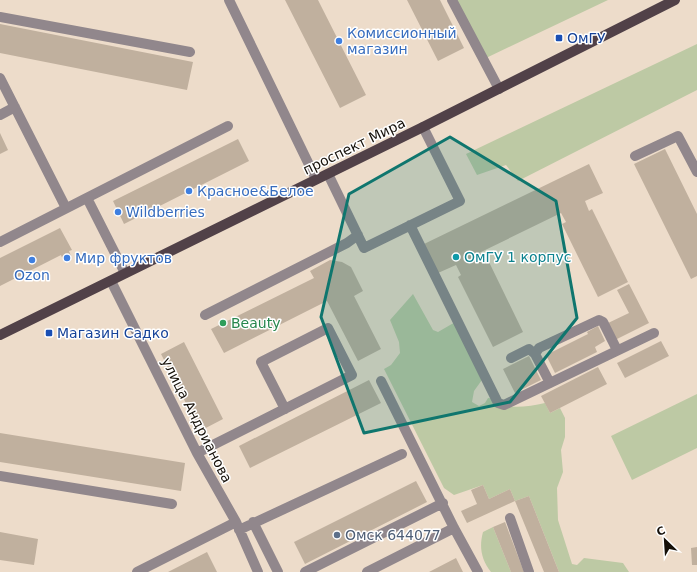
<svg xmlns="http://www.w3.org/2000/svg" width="697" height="572" viewBox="0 0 697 572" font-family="'DejaVu Sans',sans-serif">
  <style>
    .green { fill: #bdc9a4 }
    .building { fill: #c0b09e }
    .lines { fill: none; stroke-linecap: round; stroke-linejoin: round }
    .minor { stroke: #91878c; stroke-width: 10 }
    .major { stroke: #514148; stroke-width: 10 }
    .marked { fill: #0f766e; fill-opacity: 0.2; stroke: #0f766e; stroke-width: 3; stroke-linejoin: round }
    .transit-dot { fill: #1a4fb4; stroke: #fff; stroke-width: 1.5 }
    .shop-dot { fill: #3f7fe0; stroke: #fff; stroke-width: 1.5 }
    .culture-dot { fill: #0f9aa8; stroke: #fff; stroke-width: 1.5 }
    .leisure-dot { fill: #2e9e5b; stroke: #fff; stroke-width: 1.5 }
    .service-dot { fill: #5c6f8a; stroke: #fff; stroke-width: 1.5 }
    .labels { text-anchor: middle; stroke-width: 3; stroke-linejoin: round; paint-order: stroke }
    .shop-label { font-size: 14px; fill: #366cbe; stroke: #fff; text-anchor: start }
    .transit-label { font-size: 14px; fill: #164399; stroke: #fff; text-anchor: start }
    .street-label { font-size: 14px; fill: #151009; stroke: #fff }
    .culture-label { font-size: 14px; fill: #0d838f; stroke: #fff; text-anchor: start }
    .leisure-label { font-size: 14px; fill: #27864d; stroke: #fff; text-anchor: start }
    .service-label { font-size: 14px; fill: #4e5e75; stroke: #fff; text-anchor: start }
  </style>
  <rect width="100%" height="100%" fill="#eddcca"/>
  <!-- green -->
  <path class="green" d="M456 0H608L486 58Z
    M697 44V90L518 181 506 165 477 175 466 154Z
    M413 294 433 330 438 332 457 321 484 377 474 391 472 402 479 406 485 403 488 398C496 398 499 405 506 406 518 408 532 406 545 403L550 413 560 408 565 418V437L561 450 563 472 557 488 558 520 572 564 577 565 584 558 623 563 629 572H559L529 496 515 501 510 489 489 499 483 485 454 495 444 488 384 369 391 365 400 353 399 342 390 320Z
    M697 394V448L632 480 611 436Z
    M493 527 511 572H491C481 559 479 547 483 532Z"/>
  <!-- building -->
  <path class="building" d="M285 0H318L366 95 340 108Z
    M407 0H440L464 48 438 61Z
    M0 24 193 62 187 90 0 53Z
    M0 133 8 150 0 154Z
    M238 139 249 161 124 224 113 201Z
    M665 149 697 214V276L691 279 634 164Z
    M589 164 603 193 585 201 589 211 592 209 628 282 598 297 562 224 566 222 561 213 479 253 485 264 489 262 523 332 493 347 458 277 461 275 456 265 438 273 424 244Z
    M60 228 72 250 69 251 71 256 63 260 61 255 0 286V258Z
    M330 260 342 262 351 267 363 291 354 296 381 349 358 361 327 301 224 353 211 329 314 278 310 271Z
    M629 284 649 323 615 340 606 324 629 313 617 290Z
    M598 326 605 341 595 347 597 352 555 373 546 355 588 334 587 332Z
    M661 341 669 356 625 378 617 363Z
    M184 342 223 419 200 431 161 354Z
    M529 356 541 380 515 393 503 369Z
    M598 367 607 384 550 413 541 396Z
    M369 380 381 403 250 468 239 446Z
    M0 433 185 463 181 491 0 462Z
    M416 481 427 502 305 564 294 542Z
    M483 485 489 499 510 489 515 501 467 523 461 511 477 504 471 490Z
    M529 496 555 562 559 572H544L515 501Z
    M505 522 524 572H511L493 527Z
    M0 532 38 539 34 565 0 560Z
    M697 547V565H692L691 548Z
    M207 552 217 572H168Z
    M456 558 463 572H429Z"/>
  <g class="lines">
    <!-- minor -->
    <path class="minor" d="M229 0 316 179
      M452 0 499 89
      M0 17 190 52
      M0 78 66 208
      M0 115 15 107
      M635 156 678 136 697 172
      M328 174 364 248 460 201 423 127
      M87 198 125 273
      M410 225 498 403 504 405 654 333
      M0 242 228 126
      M111 281 197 453 236 522 258 572
      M205 315 347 243 358 235
      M535 354 539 348 599 320 603 322 617 350
      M511 358 529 349 535 354 550 383
      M381 381 454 528 478 572
      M197 453 352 375 328 328 261 362 285 409
      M0 476 172 504
      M510 518 529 572
      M253 522 278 572
      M239 530 402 454
      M137 572 236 522
      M305 572 443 503
      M367 572 454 528"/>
    <!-- major -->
    <path class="major" d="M0 335 423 127 675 0"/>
  </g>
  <!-- marked area -->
  <path class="marked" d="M450 137 556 201 577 318 510 402 364 433 321 317 349 194Z"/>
  <!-- markers -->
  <g class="transit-dot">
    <rect x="555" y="34" width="8" height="8" rx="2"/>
    <rect x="45" y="329" width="8" height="8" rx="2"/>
  </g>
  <g class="shop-dot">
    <circle cx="339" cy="41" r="4"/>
    <circle cx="189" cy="191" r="4"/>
    <circle cx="118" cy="212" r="4"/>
    <circle cx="67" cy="258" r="4"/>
    <circle cx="32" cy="260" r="4"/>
  </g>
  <circle class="culture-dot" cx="456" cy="257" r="4"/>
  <circle class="leisure-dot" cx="223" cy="323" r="4"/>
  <circle class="service-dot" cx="337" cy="535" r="4"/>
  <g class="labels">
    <!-- shop labels -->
    <g class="shop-label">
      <text x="347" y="38">Комиссионный<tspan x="347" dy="16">магазин</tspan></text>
      <text x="197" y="196">Красное&amp;Белое</text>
      <text x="126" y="217">Wildberries</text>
      <text x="75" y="263">Мир фруктов</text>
      <text x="32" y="280" text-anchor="middle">Ozon</text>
    </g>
    <!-- transit labels -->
    <g class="transit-label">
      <text x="567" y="43">ОмГУ</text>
      <text x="57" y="338">Магазин Садко</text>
    </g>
    <!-- street labels -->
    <g class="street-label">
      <text transform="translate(354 146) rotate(-26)" y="5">проспект Мира</text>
      <text transform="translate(197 420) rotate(63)" y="5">улица Андрианова</text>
    </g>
    <!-- culture labels -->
    <g class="culture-label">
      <text x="464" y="262">ОмГУ 1 корпус</text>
    </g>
    <!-- leisure labels -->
    <g class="leisure-label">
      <text x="231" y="328">Beauty</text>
    </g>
    <!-- service labels -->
    <g class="service-label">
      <text x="345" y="540">Омск 644077</text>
    </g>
  </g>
  <!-- north arrow -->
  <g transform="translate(665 540) rotate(335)" stroke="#ffffff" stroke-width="3" paint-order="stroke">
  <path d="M0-3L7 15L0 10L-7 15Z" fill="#151009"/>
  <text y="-6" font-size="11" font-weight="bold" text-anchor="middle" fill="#151009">С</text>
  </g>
</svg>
